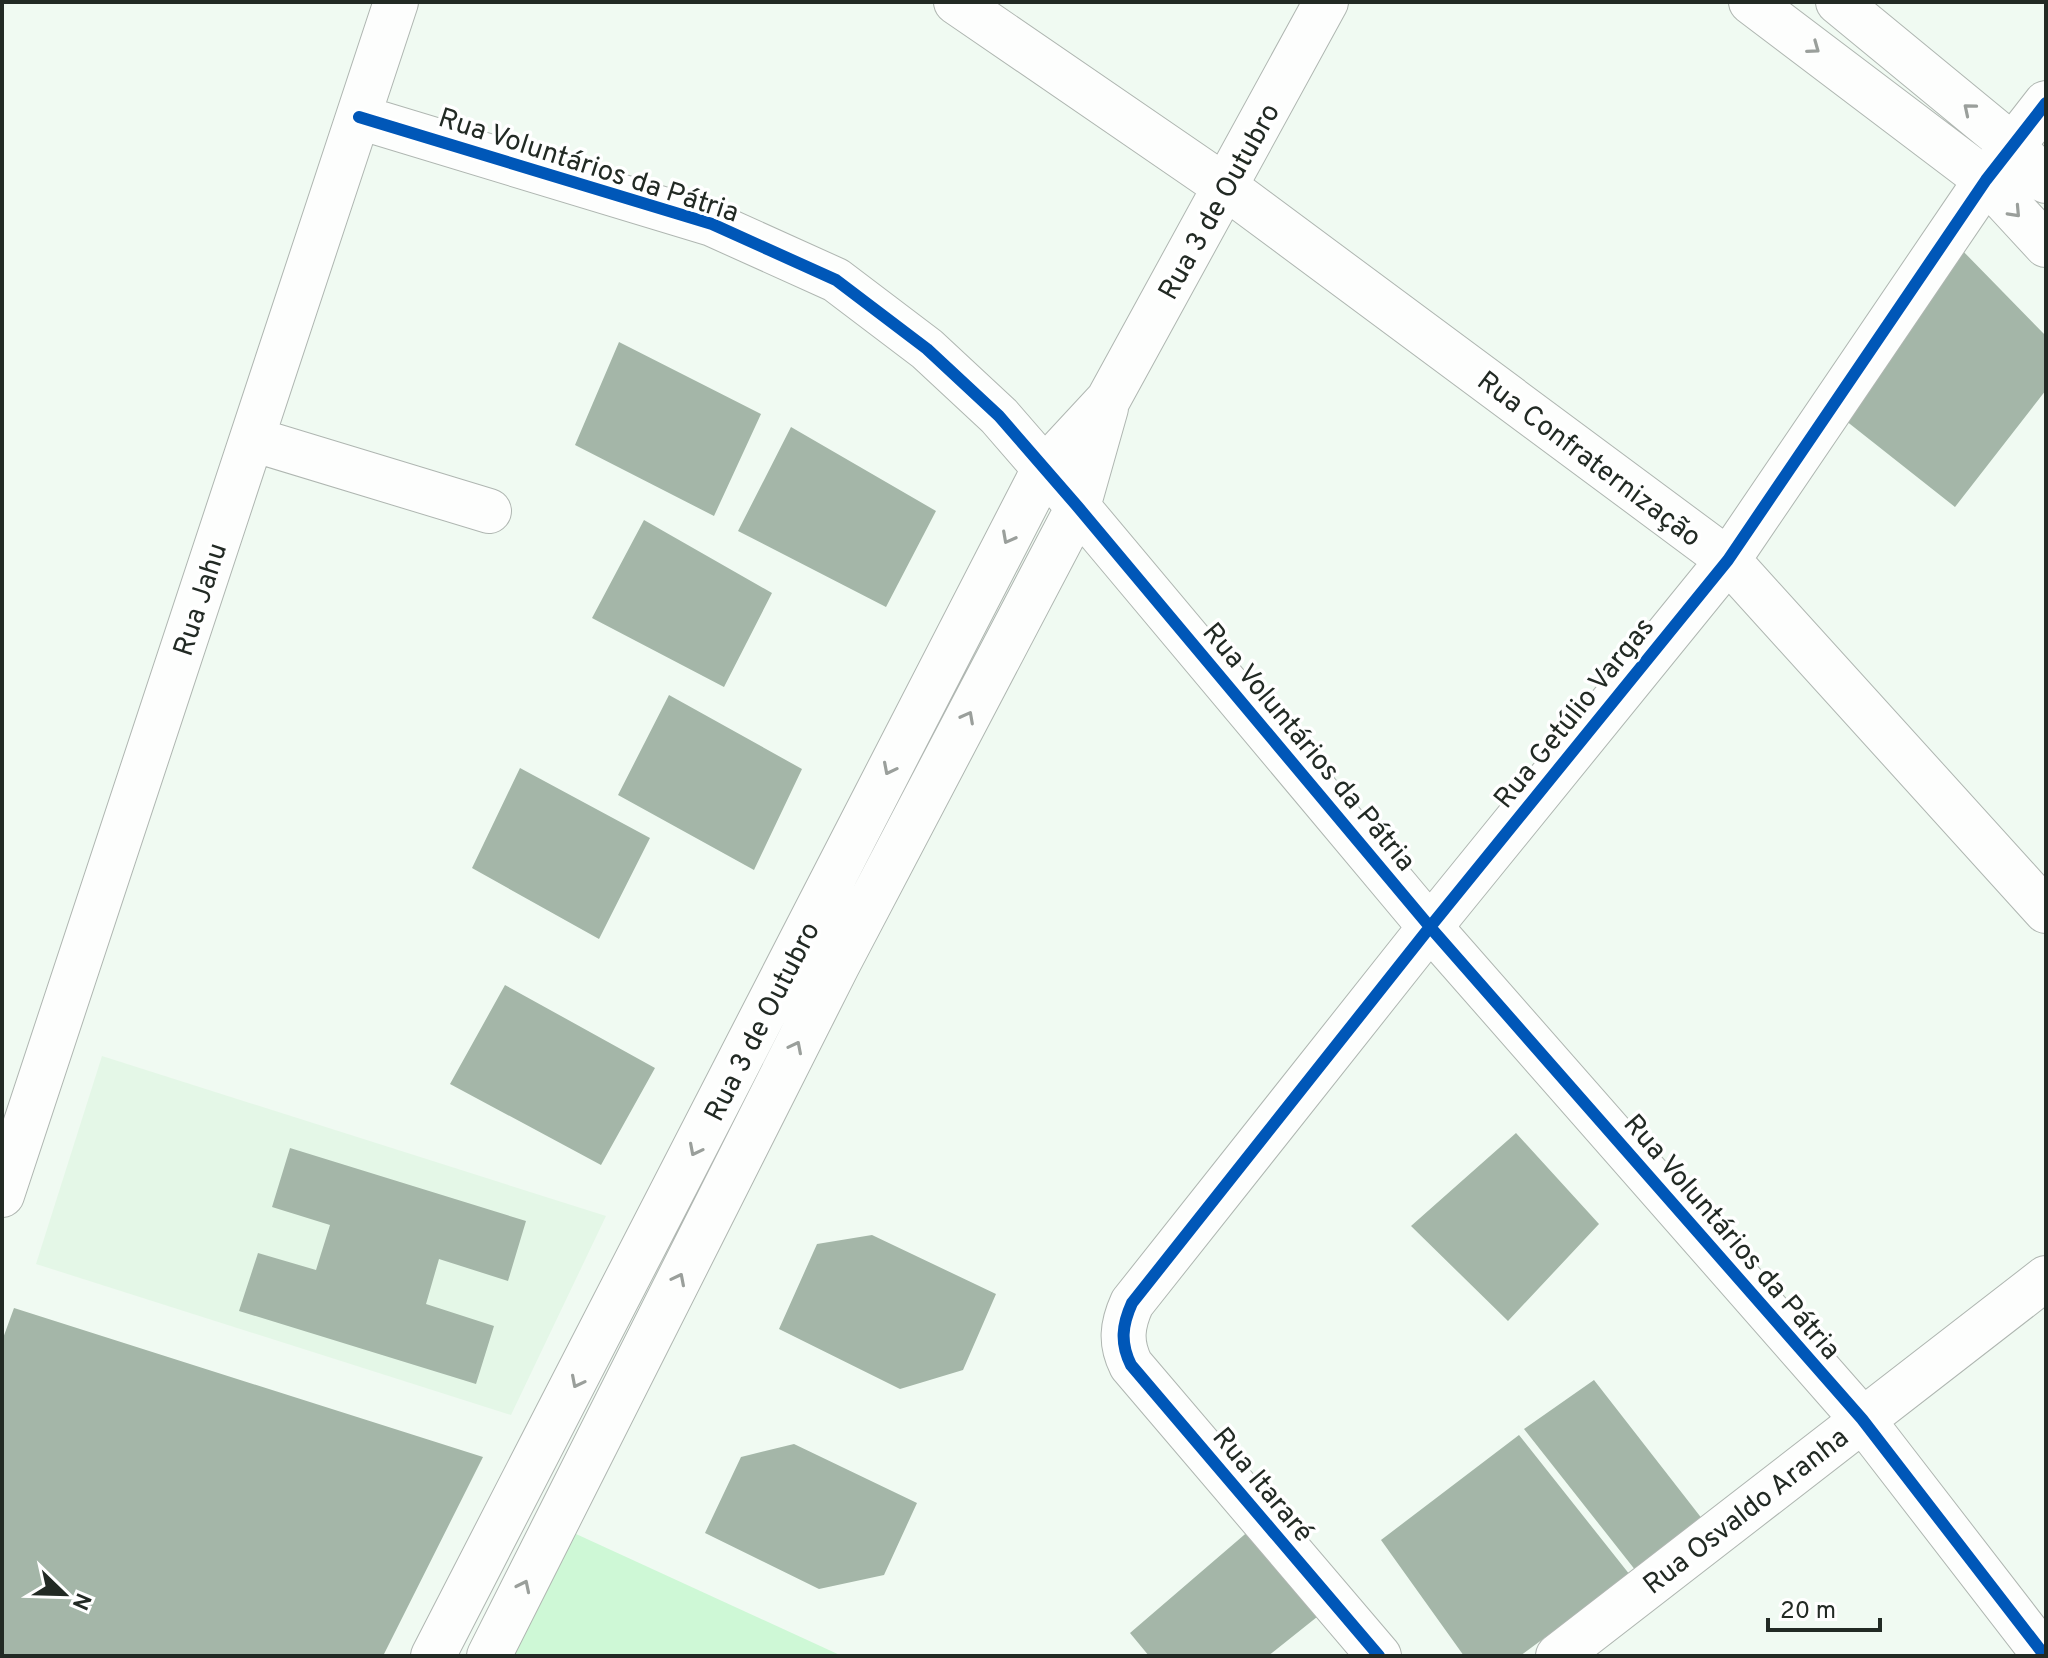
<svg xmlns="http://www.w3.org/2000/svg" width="2048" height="1658" viewBox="0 0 2048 1658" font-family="Overpass,sans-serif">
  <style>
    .built { fill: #e4f7e7 }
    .grass { fill: #cef8d6 }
    .building { fill: #a4b6a8 }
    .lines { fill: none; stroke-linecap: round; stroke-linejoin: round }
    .minor-casing { stroke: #afb6b1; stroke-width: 46 }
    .major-casing { stroke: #afb6b1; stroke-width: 46 }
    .minor { stroke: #fdfefd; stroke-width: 44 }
    .major { stroke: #fdfefd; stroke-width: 44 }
    .cycleway-casing { stroke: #fff; stroke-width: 17 }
    .cycleway { stroke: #0057b8; stroke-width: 12 }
    .oneway { stroke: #9a9f9b }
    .labels { text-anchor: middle; stroke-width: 7; stroke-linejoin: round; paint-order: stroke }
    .street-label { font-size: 28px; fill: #222a24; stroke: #fff }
  </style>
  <rect width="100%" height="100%" fill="#f0faf2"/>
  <!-- built -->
  <path class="built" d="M102 1056 606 1216 511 1415 36 1264Z"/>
  <!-- grass -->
  <path class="grass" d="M563 1528 842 1656H498Z"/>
  <!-- building -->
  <path class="building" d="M1958 246 2046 336V390L1955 507 1831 409Z
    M619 342 761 414 714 516 575 445Z
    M791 427 936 511 886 607 738 531Z
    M644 520 772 593 724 687 592 618Z
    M669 695 802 769 754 870 618 795Z
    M520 768 650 838 599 939 472 868Z
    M505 985 655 1068 601 1165 450 1084Z
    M1516 1133 1599 1224 1508 1321 1411 1226Z
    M290 1148 526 1221 508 1281 439 1259 426 1304 494 1326 476 1384 239 1311 258 1253 316 1270 330 1225 272 1207Z
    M872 1235 996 1294 963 1370 900 1389 779 1329 817 1244Z
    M14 1308 483 1457 383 1656H2V1341Z
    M1594 1380 1703 1520 1636 1571 1524 1429Z
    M1519 1435 1630 1575 1520 1656H1464L1381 1540Z
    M794 1444 917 1503 884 1575 819 1589 705 1533 741 1457Z
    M1251 1529 1322 1613 1268 1656H1149L1130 1633Z"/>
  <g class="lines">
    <defs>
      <path id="minor" d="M956 2 1227 188 1728 560 2046 911
        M359 117 712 224 836 280 927 349 999 416 1078 507 1430 927 1862 1419 2045 1656
        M252 439 489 511
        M2 1195 396 2
        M433 1656 1044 469 1108 400 1326 2
        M489 1656 837 966 1078 507 1106 408
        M1379 1656 1131 1365C1120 1343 1122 1325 1132 1303L1430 927 1728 560 1986 180 2046 103
        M1558 1656 2046 1278"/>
      <path id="major" d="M1751 2 1986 180 2046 245
        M1838 2 2013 146 2046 181"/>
    </defs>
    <!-- minor casing -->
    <use href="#minor" class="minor-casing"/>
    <!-- major casing -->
    <use href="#major" class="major-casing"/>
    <!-- minor -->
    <use href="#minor" class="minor"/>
    <!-- major -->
    <use href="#major" class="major"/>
    <defs>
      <path id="cycleway" d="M359 117 712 224 836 280 927 349 999 416 1078 507 1430 927 1862 1419 2045 1656
        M1379 1656 1131 1365C1120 1343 1122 1325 1132 1303L1430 927 1728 560 1986 180 2046 103"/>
    </defs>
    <!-- cycleway casing -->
    <use href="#cycleway" class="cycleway-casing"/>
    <!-- cycleway -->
    <use href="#cycleway" class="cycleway"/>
  </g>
  <!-- one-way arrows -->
  <defs><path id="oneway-chevron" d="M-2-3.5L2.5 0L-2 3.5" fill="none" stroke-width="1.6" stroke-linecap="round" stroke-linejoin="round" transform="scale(2)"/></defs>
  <g class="oneway">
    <use href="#oneway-chevron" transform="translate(1814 48) rotate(36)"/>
    <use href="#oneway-chevron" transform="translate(1969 109) rotate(-140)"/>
    <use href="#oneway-chevron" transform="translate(2015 212) rotate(47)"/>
    <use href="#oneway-chevron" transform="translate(1008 538) rotate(118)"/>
    <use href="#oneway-chevron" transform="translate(968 717) rotate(-62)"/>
    <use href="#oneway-chevron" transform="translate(889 769) rotate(117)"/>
    <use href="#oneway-chevron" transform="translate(796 1047) rotate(-63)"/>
    <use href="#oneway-chevron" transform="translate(695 1150) rotate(117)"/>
    <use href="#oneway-chevron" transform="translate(679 1279) rotate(-63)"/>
    <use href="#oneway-chevron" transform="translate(577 1382) rotate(117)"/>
    <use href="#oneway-chevron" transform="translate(524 1586) rotate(-64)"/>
  </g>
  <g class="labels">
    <!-- street labels -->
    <g class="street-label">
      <text transform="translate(589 164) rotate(18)" y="10">Rua Voluntários da Pátria</text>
      <text transform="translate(1218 201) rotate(-61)" y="10">Rua 3 de Outubro</text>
      <text transform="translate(1590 458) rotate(37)" y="10">Rua Confraternização</text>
      <text transform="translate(199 599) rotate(-72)" y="10">Rua Jahu</text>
      <text transform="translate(1573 712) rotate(-51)" y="10">Rua Getúlio Vargas</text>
      <text transform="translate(1310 746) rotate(50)" y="10">Rua Voluntários da Pátria</text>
      <text transform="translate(761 1021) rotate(-63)" y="10">Rua 3 de Outubro</text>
      <text transform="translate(1733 1236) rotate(49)" y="10">Rua Voluntários da Pátria</text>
      <text transform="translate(1264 1484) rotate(50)" y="10">Rua Itararé</text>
      <text transform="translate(1745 1510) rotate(-38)" y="10">Rua Osvaldo Aranha</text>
    </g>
  </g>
  <!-- border -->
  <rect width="2048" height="1658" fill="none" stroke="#222a24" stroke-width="8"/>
  <!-- north arrow -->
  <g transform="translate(64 1594) rotate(113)" stroke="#ffffff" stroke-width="6" paint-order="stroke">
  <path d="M0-6L14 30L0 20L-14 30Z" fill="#222a24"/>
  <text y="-12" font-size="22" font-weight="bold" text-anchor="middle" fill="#222a24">N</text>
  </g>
  <!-- scale -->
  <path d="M1768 1618v12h112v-12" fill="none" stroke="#222a24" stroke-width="4"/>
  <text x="1780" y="1618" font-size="24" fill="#222a24" stroke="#ffffff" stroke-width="6" paint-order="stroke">20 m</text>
</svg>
